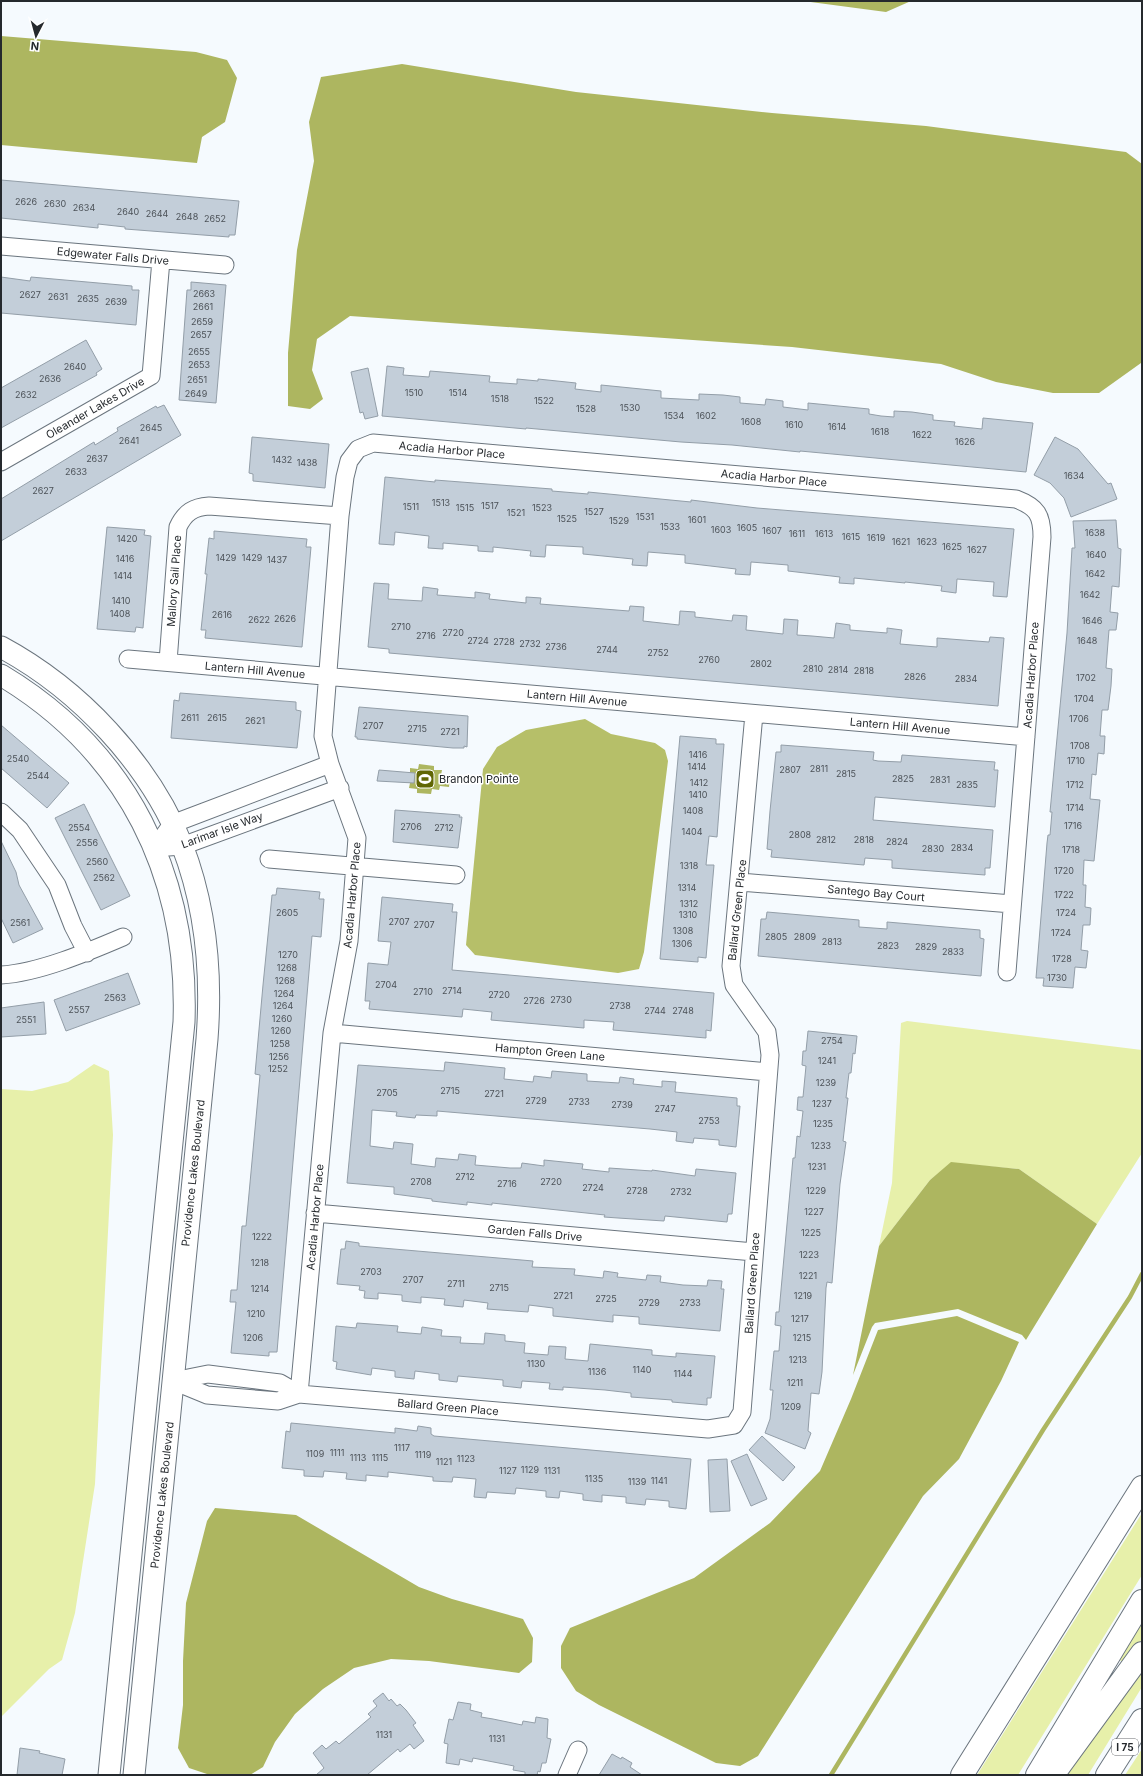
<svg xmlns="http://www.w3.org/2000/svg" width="1143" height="1776" viewBox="0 0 1143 1776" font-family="Inter,sans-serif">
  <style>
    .green { fill: #e7f0aa }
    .forest { fill: #b6bf69 }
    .water { fill: #adb660 }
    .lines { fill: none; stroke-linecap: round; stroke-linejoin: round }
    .stream { stroke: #adb660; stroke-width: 4.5 }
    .building { fill: #c3ced9; stroke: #939ea8 }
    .minor-casing { stroke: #6b757e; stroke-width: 19 }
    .tertiary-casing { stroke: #6b757e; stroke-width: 23 }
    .motorway-casing { stroke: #6b757e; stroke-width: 24 }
    .minor { stroke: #fff; stroke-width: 17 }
    .tertiary { stroke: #fff; stroke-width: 21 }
    .motorway { stroke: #fff; stroke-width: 22 }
    .labels { text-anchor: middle; stroke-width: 3; stroke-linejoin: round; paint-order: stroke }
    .number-label { font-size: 9px; fill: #4c5258 }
    .shield { fill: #fff; stroke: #66696c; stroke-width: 1 }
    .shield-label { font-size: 10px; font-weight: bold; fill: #25292d }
    .street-label { font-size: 11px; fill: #25292d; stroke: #fff }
    .poi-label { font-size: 11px; fill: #25292d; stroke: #fff; text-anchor: start }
  </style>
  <rect width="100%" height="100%" fill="#f5fafe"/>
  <!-- green -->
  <path class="green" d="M907 1021 1142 1050V1153L1097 1224 1019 1169 951 1163 930 1180 879 1246 892 1183 901 1023Z
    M94 1064 109 1071 113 1135 95 1484 75 1613 62 1660 49 1669 1 1717V1089L32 1091 68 1082Z
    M1142 1513V1575L1018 1775H977Z
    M1142 1620V1639L1124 1664 1119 1659Z
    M1142 1663V1687L1088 1775H1063Z
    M1142 1749V1775H1125Z"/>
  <!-- forest -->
  <path class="forest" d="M585 719 611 734 655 743 665 750 668 761 644 952 639 969 618 973 475 955 466 945 483 769 497 747 526 730Z"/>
  <!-- water -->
  <path class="water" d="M803 1H911L886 12Z
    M1 36 196 52 227 60 237 78 225 122 202 137 197 163 1 145Z
    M402 64 576 92 772 113 926 126 1126 152 1142 164 1141 363 1099 393H1053L996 382 941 364 792 347 350 316 317 339 312 370 323 399 310 409 288 406V353L297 250 314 161 309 122 321 77Z
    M419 764 434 766V770H442L441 775 450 776 449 787 440 786 439 790 432 789 431 794 417 793V789L409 788 410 783 401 782 402 773H410V768L418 769Z
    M951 1162 1019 1169 1097 1224 1026 1340 1022 1335 958 1309 875 1323 872 1327 853 1375 879 1246 930 1180Z
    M957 1316 1019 1342 1001 1381 959 1459 923 1496 758 1756 740 1766 716 1763 599 1705 576 1691 561 1668V1646L570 1628 694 1578 770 1523 820 1471 851 1399 878 1330Z
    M215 1508 296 1515 419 1587 452 1599 523 1619 533 1638 532 1662 519 1673 429 1661 391 1659 354 1668 323 1689 295 1714 275 1742 263 1767 250 1775H210L189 1768 178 1748 183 1705V1661L186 1603 207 1521Z"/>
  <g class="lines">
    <!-- stream -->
    <path class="stream" d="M831 1775 1043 1430 1130 1297 1142 1274"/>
  </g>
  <!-- building -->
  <path class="building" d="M1 180 239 201 235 235H229V237L125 229V227L98 224V228L1 218Z
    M1 277 30 281 31 277 132 286V290H139L136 325 1 313Z
    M191 282 226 285 216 403 179 400 187 290H191Z
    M86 340 102 369 96 373 97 375 1 428V388Z
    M387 366 404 368 403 375 429 377 430 371 490 376 489 382 517 384V379L538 381V379L576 383 575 389 601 392V385L661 391V398L699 400V394L723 395 740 397V403L765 405 766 399 783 401V407L808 410V403L869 409V414L881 416 894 417V411L912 412 933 415V420L955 422 954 426 982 429 983 418 1033 423 1026 472 800 451V452L732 445 681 442 526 428V429L382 416Z
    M368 368 378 416 365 419 363 412 360 413 351 372Z
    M164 405 181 435 1 541V499L94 442 95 445 118 431 117 428 156 406 157 408Z
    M252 437 329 444 325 488 253 481V474L249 473Z
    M1055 437 1078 449 1108 484 1111 483 1117 499 1071 517 1064 498 1050 483 1034 475Z
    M385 477 435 482V480L552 489V491L588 494V492L691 502V500L757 508 1014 529 1007 597 993 596 994 582 957 579 956 593 941 591 942 586 905 582V583L854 578V584L839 583 840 577 788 571V565L751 562 750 575 735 574 736 569 685 563V555L648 552 647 566 632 565 633 559 583 554V547L546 545 545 557 530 556 531 551 493 547V552L478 551V546L443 543V549L428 548 429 536 395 532 394 545 379 544Z
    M1116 520 1118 548 1121 549 1120 569 1119 587 1112 586 1110 612 1118 613 1116 630H1109L1106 668 1112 669 1111 686 1108 710H1102L1100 736H1105L1104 754 1098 753 1096 775 1092 774 1090 799 1100 800 1094 861 1084 860 1083 885H1086L1085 907 1091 908 1090 925H1083L1082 937 1081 950 1088 951 1086 968 1075 967 1073 988 1043 986 1044 978H1036L1047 843 1048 835H1050L1052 812H1050L1067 633 1072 548H1075L1073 521Z
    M107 527 145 530 144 535 151 536 143 628 136 627 135 632 97 629Z
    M214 531 307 539 306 547H311L302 647 205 638 206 630H201L207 574H205L209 538 214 539Z
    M374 583 389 584 388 599 422 601 423 587 438 589 437 595 475 598V592L490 594 489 599 526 603V597L541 598 540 604 629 611 630 606 644 607 643 621 679 625 680 611 695 612V617L732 621 733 615 747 616 746 630 783 634 784 619 798 620 797 635 812 636 834 638 836 623 850 625V630L887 633V628L902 630 900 644 937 647V638L989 642 990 637 1004 638 998 706 389 653V649L368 647Z
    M180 693 296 702V710L301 711 297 748 171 738 174 700 179 701Z
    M359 707 468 716 467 747 464 746V748H453L357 739V737H355Z
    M1 725 69 783 47 808 1 768Z
    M680 736 716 739V744H724L717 837 709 836 706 865H714L706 958 698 957V962L660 959Z
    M781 745 874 752 873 760 878 761 901 762 902 755 995 762 994 770H998L995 807 875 797 873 820 993 830 990 868H985V875L892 868V860L865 858 864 865 771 857 772 850 767 849 770 811 776 752H781Z
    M379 770 415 773 414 783 377 781Z
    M84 804 130 896 101 910 55 818Z
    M395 810 460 815 459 817H462L458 848 393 842Z
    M1 841 16 872 19 885 43 929 13 943 1 918Z
    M277 888 320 892 319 899H324L321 937 312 936 277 1352H269V1356L231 1353 236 1302H230L231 1290H237L242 1226H246L260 1075 255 1074 263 985 272 895H276Z
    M382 897 453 904 452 912H457L452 970 714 993 711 1031 706 1030V1038L613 1030 614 1022 584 1020V1028L491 1020 492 1012 463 1009 462 1017 369 1009 370 1001H365L368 963 388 965 391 942 378 941Z
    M767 912 859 920V927L887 929V922L980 930V938L984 939 981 976 758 956 761 919H766Z
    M128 973 140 1004 66 1031 54 1000Z
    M44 1002 46 1034 1 1037V1008Z
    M808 1031 857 1036 855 1054 853 1053 851 1073H849L846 1098H848L843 1141 846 1142 840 1184 832 1283 827 1282 826 1288 822 1372 819 1394 811 1393 808 1431 811 1433 805 1449 765 1433 770 1419 773 1390H770L774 1351H779L781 1326 775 1325 776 1312H779L793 1158H795L797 1136 800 1137 803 1111 797 1110 798 1097H803L806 1066 802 1065 803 1051H806Z
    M445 1062 505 1068 504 1079 533 1082 534 1076 551 1078 552 1071 587 1074V1081L619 1083 620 1077 634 1079 633 1084 662 1087V1081L676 1082 675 1092 737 1098V1106H740L736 1147 719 1145V1140L694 1138 693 1143 676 1141 677 1132 650 1129 437 1111V1116L416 1115 415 1118 396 1116 397 1112 372 1110 370 1146 393 1149 394 1142 413 1144 411 1164 435 1167 436 1158 458 1160 459 1154 476 1156 475 1165 510 1168H521L522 1163 544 1166V1160L583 1164 582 1169 609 1172V1168L652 1171V1170L695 1176 696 1169 736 1173 732 1214H728L727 1222 665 1216 664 1221 618 1218 604 1217 605 1215 492 1203V1205L467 1202V1205L432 1201V1199L394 1194V1187L347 1183 358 1065 444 1071Z
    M346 1241 359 1243V1246L533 1261 532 1267 575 1269 574 1275 603 1278 604 1271 618 1273 617 1277 646 1280 647 1275 661 1276 660 1282 683 1285 707 1286 708 1280 722 1281 721 1289H724L720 1331 639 1324V1317L613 1315V1322L553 1316V1308L529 1305 528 1312 487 1309 488 1303 464 1300 463 1307 444 1305 445 1299 421 1297V1303L402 1301V1295L378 1293V1299L364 1298 365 1291 359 1290 360 1286 337 1284 341 1249H345Z
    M357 1323 398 1326 397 1332 421 1334 422 1327 442 1330 441 1336 461 1337 460 1343 484 1344 485 1333 505 1335V1341L525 1343 524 1353 548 1355 549 1346 566 1347 565 1359 588 1361 590 1344 652 1350V1355L676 1357V1353L715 1356 711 1398H707V1405L672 1402V1400L631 1397V1393L605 1390 563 1387V1390L549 1389 550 1383 522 1381 521 1388 503 1386V1380L458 1376 457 1382 439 1380V1374L415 1371 414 1379 395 1377V1371L372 1368 371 1375 336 1369 337 1362 333 1361 336 1326 356 1328Z
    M291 1423 395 1433V1428L417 1431 418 1426 431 1428V1434L434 1436 691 1459 686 1509 669 1507V1501L646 1499 645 1505 626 1503V1497L602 1495V1502L583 1500V1494L560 1491 559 1498 546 1497V1491L516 1488 515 1494 487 1492 486 1498 474 1497 476 1479 453 1477 452 1482 433 1481V1477L388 1472V1477L366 1475V1481L346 1479 347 1473 324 1471 323 1477 304 1476V1470L282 1468 286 1431 290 1432Z
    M762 1436 795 1467 783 1481 749 1450Z
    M747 1454 767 1499 751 1506 731 1461Z
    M727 1459 730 1511 710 1512 708 1460Z
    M383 1693 389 1701 391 1699 397 1706 400 1704 406 1710 416 1723 413 1725 424 1741 414 1749 410 1744 400 1752 398 1749 367 1775H316L324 1768 313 1753 322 1745 326 1749 336 1741 339 1744 371 1717 368 1714 377 1706 373 1701Z
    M458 1702 471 1704 470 1710 482 1713 481 1717 493 1719 522 1725 523 1721 535 1723 536 1717 548 1719 547 1738 551 1739 546 1763H542L540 1772 538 1771 537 1775H525V1772L513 1770 514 1766 473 1758 472 1762 460 1759 459 1765 446 1763 448 1744 444 1743 449 1719 453 1720Z
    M20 1748 40 1751 39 1753 65 1759 62 1775H17Z
    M612 1754 621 1759 622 1757 632 1763 630 1767 642 1775H599Z"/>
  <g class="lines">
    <defs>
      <path id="minor" d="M1 246 225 265
        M1 462 151 376 161 260
        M128 659 1026 737
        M168 662 178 527C185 512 194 507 209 506L340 516
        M1 812 20 830 57 885 73 926 87 953
        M155 848 172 824 330 764
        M155 848 182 846 340 788
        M269 859 456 875
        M740 882 1012 904
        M1 975C38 973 88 952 123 937
        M332 1033 768 1072
        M315 1213 754 1252
        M299 1394 332 1033 349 941 357 838 330 764 323 736 340 516 345 477 349 461 358 449 373 443 1016 499C1037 507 1042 515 1042 537L1007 972
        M299 1394 280 1383 208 1374 173 1381 207 1395 278 1401 299 1394 708 1429 734 1425 742 1412 770 1055 767 1032 734 985 731 966 754 714
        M567 1775 578 1750"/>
      <path id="tertiary" d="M1 647C79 689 149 763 182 845 206 907 212 974 207 1039L134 1775
        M1 675C128 751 189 876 184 1022L109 1775"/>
      <path id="motorway" d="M962 1775 1142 1487
        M1037 1775 1142 1601
        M1053 1775 1142 1653
        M1107 1775 1142 1720"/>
    </defs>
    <!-- minor casing -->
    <use href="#minor" class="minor-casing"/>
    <!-- tertiary casing -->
    <use href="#tertiary" class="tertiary-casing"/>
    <!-- motorway casing -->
    <use href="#motorway" class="motorway-casing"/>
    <!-- minor -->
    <use href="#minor" class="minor"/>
    <!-- tertiary -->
    <use href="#tertiary" class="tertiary"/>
    <!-- motorway -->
    <use href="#motorway" class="motorway"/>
  </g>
  <!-- icons -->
  <defs>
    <symbol id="stadium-square" viewBox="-11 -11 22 22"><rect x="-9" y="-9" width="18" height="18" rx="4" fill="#606604" stroke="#fff"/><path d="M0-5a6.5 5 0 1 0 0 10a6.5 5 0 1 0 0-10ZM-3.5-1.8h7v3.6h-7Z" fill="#fff"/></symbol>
  </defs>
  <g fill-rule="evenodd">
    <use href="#stadium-square" x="414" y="768" width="22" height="22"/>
  </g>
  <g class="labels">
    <!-- number labels -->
    <g class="number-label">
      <text x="26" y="205">2626</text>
      <text x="55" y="207">2630</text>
      <text x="84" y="211">2634</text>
      <text x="128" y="215">2640</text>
      <text x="157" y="217">2644</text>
      <text x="187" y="220">2648</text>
      <text x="215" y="222">2652</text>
      <text x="204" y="297">2663</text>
      <text x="30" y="298">2627</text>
      <text x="58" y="300">2631</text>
      <text x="88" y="302">2635</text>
      <text x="116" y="305">2639</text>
      <text x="203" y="310">2661</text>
      <text x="202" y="325">2659</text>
      <text x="201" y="338">2657</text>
      <text x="199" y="355">2655</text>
      <text x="199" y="368">2653</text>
      <text x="75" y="370">2640</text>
      <text x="50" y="382">2636</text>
      <text x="197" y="383">2651</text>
      <text x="414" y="396">1510</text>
      <text x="458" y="396">1514</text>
      <text x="196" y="397">2649</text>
      <text x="26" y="398">2632</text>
      <text x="500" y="402">1518</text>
      <text x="544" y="404">1522</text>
      <text x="630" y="411">1530</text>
      <text x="586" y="412">1528</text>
      <text x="674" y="419">1534</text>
      <text x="706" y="419">1602</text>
      <text x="751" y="425">1608</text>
      <text x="794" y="428">1610</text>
      <text x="837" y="430">1614</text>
      <text x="151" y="431">2645</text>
      <text x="880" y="435">1618</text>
      <text x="922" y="438">1622</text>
      <text x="129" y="444">2641</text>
      <text x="965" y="445">1626</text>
      <text x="97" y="462">2637</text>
      <text x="282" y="463">1432</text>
      <text x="307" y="466">1438</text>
      <text x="76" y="475">2633</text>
      <text x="1074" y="479">1634</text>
      <text x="43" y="494">2627</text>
      <text x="441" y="506">1513</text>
      <text x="490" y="509">1517</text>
      <text x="411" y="510">1511</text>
      <text x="465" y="511">1515</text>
      <text x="542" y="511">1523</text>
      <text x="594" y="515">1527</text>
      <text x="516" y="516">1521</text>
      <text x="645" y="520">1531</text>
      <text x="567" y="522">1525</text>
      <text x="697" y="523">1601</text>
      <text x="619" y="524">1529</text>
      <text x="670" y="530">1533</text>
      <text x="747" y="531">1605</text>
      <text x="721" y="533">1603</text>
      <text x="772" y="534">1607</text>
      <text x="1095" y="536">1638</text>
      <text x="797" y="537">1611</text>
      <text x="824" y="537">1613</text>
      <text x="851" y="540">1615</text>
      <text x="876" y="541">1619</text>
      <text x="127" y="542">1420</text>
      <text x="901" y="545">1621</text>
      <text x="927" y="545">1623</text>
      <text x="952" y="550">1625</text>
      <text x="977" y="553">1627</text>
      <text x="1096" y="558">1640</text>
      <text x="226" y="561">1429</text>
      <text x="252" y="561">1429</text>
      <text x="125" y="562">1416</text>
      <text x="277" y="563">1437</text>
      <text x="1095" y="577">1642</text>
      <text x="123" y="579">1414</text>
      <text x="1090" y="598">1642</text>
      <text x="121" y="604">1410</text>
      <text x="120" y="617">1408</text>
      <text x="222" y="618">2616</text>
      <text x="285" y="622">2626</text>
      <text x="259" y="623">2622</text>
      <text x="1092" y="624">1646</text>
      <text x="401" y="630">2710</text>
      <text x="453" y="636">2720</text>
      <text x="426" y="639">2716</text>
      <text x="478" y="644">2724</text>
      <text x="1087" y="644">1648</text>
      <text x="504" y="645">2728</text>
      <text x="530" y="647">2732</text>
      <text x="556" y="650">2736</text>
      <text x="607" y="653">2744</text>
      <text x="658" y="656">2752</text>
      <text x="709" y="663">2760</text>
      <text x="761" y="667">2802</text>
      <text x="813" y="672">2810</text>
      <text x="838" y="673">2814</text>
      <text x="864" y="674">2818</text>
      <text x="915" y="680">2826</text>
      <text x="1086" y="681">1702</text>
      <text x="966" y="682">2834</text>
      <text x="1084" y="702">1704</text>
      <text x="190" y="721">2611</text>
      <text x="217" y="721">2615</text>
      <text x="1079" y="722">1706</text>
      <text x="255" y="724">2621</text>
      <text x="373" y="729">2707</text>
      <text x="417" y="732">2715</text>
      <text x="450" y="735">2721</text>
      <text x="1080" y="749">1708</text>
      <text x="698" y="758">1416</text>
      <text x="18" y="762">2540</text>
      <text x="1076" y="764">1710</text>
      <text x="697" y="770">1414</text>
      <text x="819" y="772">2811</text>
      <text x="790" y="773">2807</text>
      <text x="846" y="777">2815</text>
      <text x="38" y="779">2544</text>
      <text x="903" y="782">2825</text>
      <text x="940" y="783">2831</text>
      <text x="699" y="786">1412</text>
      <text x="967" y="788">2835</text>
      <text x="1075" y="788">1712</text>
      <text x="698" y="798">1410</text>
      <text x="1075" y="811">1714</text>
      <text x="693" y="814">1408</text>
      <text x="1073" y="829">1716</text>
      <text x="411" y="830">2706</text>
      <text x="79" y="831">2554</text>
      <text x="444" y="831">2712</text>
      <text x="692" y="835">1404</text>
      <text x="800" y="838">2808</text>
      <text x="826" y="843">2812</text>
      <text x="864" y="843">2818</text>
      <text x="897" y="845">2824</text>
      <text x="87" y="846">2556</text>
      <text x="962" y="851">2834</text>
      <text x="933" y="852">2830</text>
      <text x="1071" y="853">1718</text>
      <text x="97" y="865">2560</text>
      <text x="689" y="869">1318</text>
      <text x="1064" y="874">1720</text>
      <text x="104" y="881">2562</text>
      <text x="687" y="891">1314</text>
      <text x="1064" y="898">1722</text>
      <text x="689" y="907">1312</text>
      <text x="287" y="916">2605</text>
      <text x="1066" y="916">1724</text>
      <text x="688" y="918">1310</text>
      <text x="399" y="925">2707</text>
      <text x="20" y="926">2561</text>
      <text x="424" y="928">2707</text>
      <text x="683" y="934">1308</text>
      <text x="1061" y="936">1724</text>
      <text x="776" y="940">2805</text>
      <text x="805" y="940">2809</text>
      <text x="832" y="945">2813</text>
      <text x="682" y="947">1306</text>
      <text x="888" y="949">2823</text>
      <text x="926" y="950">2829</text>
      <text x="953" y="955">2833</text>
      <text x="288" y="958">1270</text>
      <text x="1062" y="962">1728</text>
      <text x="287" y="971">1268</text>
      <text x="1057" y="981">1730</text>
      <text x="285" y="984">1268</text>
      <text x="386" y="988">2704</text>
      <text x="452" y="994">2714</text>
      <text x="423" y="995">2710</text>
      <text x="284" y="997">1264</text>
      <text x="499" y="998">2720</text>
      <text x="115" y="1001">2563</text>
      <text x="561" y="1003">2730</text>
      <text x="534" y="1004">2726</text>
      <text x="283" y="1009">1264</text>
      <text x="620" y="1009">2738</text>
      <text x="79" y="1013">2557</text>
      <text x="655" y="1014">2744</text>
      <text x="683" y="1014">2748</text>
      <text x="282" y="1022">1260</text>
      <text x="26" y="1023">2551</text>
      <text x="281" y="1034">1260</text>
      <text x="832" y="1044">2754</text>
      <text x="280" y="1047">1258</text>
      <text x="279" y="1060">1256</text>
      <text x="827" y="1064">1241</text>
      <text x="278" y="1072">1252</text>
      <text x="826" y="1086">1239</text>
      <text x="450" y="1094">2715</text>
      <text x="387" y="1096">2705</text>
      <text x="494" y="1097">2721</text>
      <text x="536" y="1104">2729</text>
      <text x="579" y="1105">2733</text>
      <text x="822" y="1107">1237</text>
      <text x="622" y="1108">2739</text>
      <text x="665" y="1112">2747</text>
      <text x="709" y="1124">2753</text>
      <text x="823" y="1127">1235</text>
      <text x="821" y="1149">1233</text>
      <text x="817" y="1170">1231</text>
      <text x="465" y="1180">2712</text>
      <text x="421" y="1185">2708</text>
      <text x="551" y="1185">2720</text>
      <text x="507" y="1187">2716</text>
      <text x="593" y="1191">2724</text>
      <text x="637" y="1194">2728</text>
      <text x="816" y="1194">1229</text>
      <text x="681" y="1195">2732</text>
      <text x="814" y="1215">1227</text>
      <text x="811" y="1236">1225</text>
      <text x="262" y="1240">1222</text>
      <text x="809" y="1258">1223</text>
      <text x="260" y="1266">1218</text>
      <text x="371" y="1275">2703</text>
      <text x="808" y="1279">1221</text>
      <text x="413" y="1283">2707</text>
      <text x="456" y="1287">2711</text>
      <text x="499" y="1291">2715</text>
      <text x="260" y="1292">1214</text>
      <text x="563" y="1299">2721</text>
      <text x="803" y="1299">1219</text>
      <text x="606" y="1302">2725</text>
      <text x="649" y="1306">2729</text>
      <text x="690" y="1306">2733</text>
      <text x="256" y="1317">1210</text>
      <text x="800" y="1322">1217</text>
      <text x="253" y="1341">1206</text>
      <text x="802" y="1341">1215</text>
      <text x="798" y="1363">1213</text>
      <text x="536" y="1367">1130</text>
      <text x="642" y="1373">1140</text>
      <text x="597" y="1375">1136</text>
      <text x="683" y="1377">1144</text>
      <text x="795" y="1386">1211</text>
      <text x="791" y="1410">1209</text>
      <text x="402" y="1451">1117</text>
      <text x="337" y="1456">1111</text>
      <text x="315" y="1457">1109</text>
      <text x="423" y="1458">1119</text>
      <text x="358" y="1461">1113</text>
      <text x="380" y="1461">1115</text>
      <text x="466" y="1462">1123</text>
      <text x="444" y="1465">1121</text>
      <text x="530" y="1473">1129</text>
      <text x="508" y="1474">1127</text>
      <text x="552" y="1474">1131</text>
      <text x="594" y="1482">1135</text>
      <text x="659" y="1484">1141</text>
      <text x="637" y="1485">1139</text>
      <text x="384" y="1738">1131</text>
      <text x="497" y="1742">1131</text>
    </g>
    <!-- shield labels -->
    <rect class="shield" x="1112" y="1739" width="26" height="16" rx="3"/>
    <g class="shield-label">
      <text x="1125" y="1751">I 75</text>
    </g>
    <!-- street labels -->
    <g class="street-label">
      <text transform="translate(113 256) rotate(5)" y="4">Edgewater Falls Drive</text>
      <text transform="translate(95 408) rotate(-30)" y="4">Oleander Lakes Drive</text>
      <text transform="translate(452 450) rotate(5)" y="4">Acadia Harbor Place</text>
      <text transform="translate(774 478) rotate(5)" y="4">Acadia Harbor Place</text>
      <text transform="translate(174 581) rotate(-86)" y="4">Mallory Sail Place</text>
      <text transform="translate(255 670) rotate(5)" y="4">Lantern Hill Avenue</text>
      <text transform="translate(1031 675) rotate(-86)" y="4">Acadia Harbor Place</text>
      <text transform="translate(577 698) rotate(5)" y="4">Lantern Hill Avenue</text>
      <text transform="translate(900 726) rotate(5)" y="4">Lantern Hill Avenue</text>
      <text transform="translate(222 830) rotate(-20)" y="4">Larimar Isle Way</text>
      <text transform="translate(876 893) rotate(5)" y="4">Santego Bay Court</text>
      <text transform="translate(352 895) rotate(-85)" y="4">Acadia Harbor Place</text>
      <text transform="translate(737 910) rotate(-84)" y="4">Ballard Green Place</text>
      <text transform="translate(550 1052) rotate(5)" y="4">Hampton Green Lane</text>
      <text transform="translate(193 1173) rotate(-84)" y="4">Providence Lakes Boulevard</text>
      <text transform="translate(315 1217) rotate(-85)" y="4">Acadia Harbor Place</text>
      <text transform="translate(535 1233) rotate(5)" y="4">Garden Falls Drive</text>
      <text transform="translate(752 1283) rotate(-86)" y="4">Ballard Green Place</text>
      <text transform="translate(448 1407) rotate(5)" y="4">Ballard Green Place</text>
      <text transform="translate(162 1495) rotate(-84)" y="4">Providence Lakes Boulevard</text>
    </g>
    <!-- poi labels -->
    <g class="poi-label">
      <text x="439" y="783">Brandon Pointe</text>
    </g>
  </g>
  <!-- border -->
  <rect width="1143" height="1776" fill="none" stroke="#25292d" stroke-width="4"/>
  <!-- north arrow -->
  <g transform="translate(36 36) rotate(186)" stroke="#ffffff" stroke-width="3" paint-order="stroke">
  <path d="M0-3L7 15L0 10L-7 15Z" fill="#25292d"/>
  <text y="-6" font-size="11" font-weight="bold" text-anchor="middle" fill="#25292d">N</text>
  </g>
</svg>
